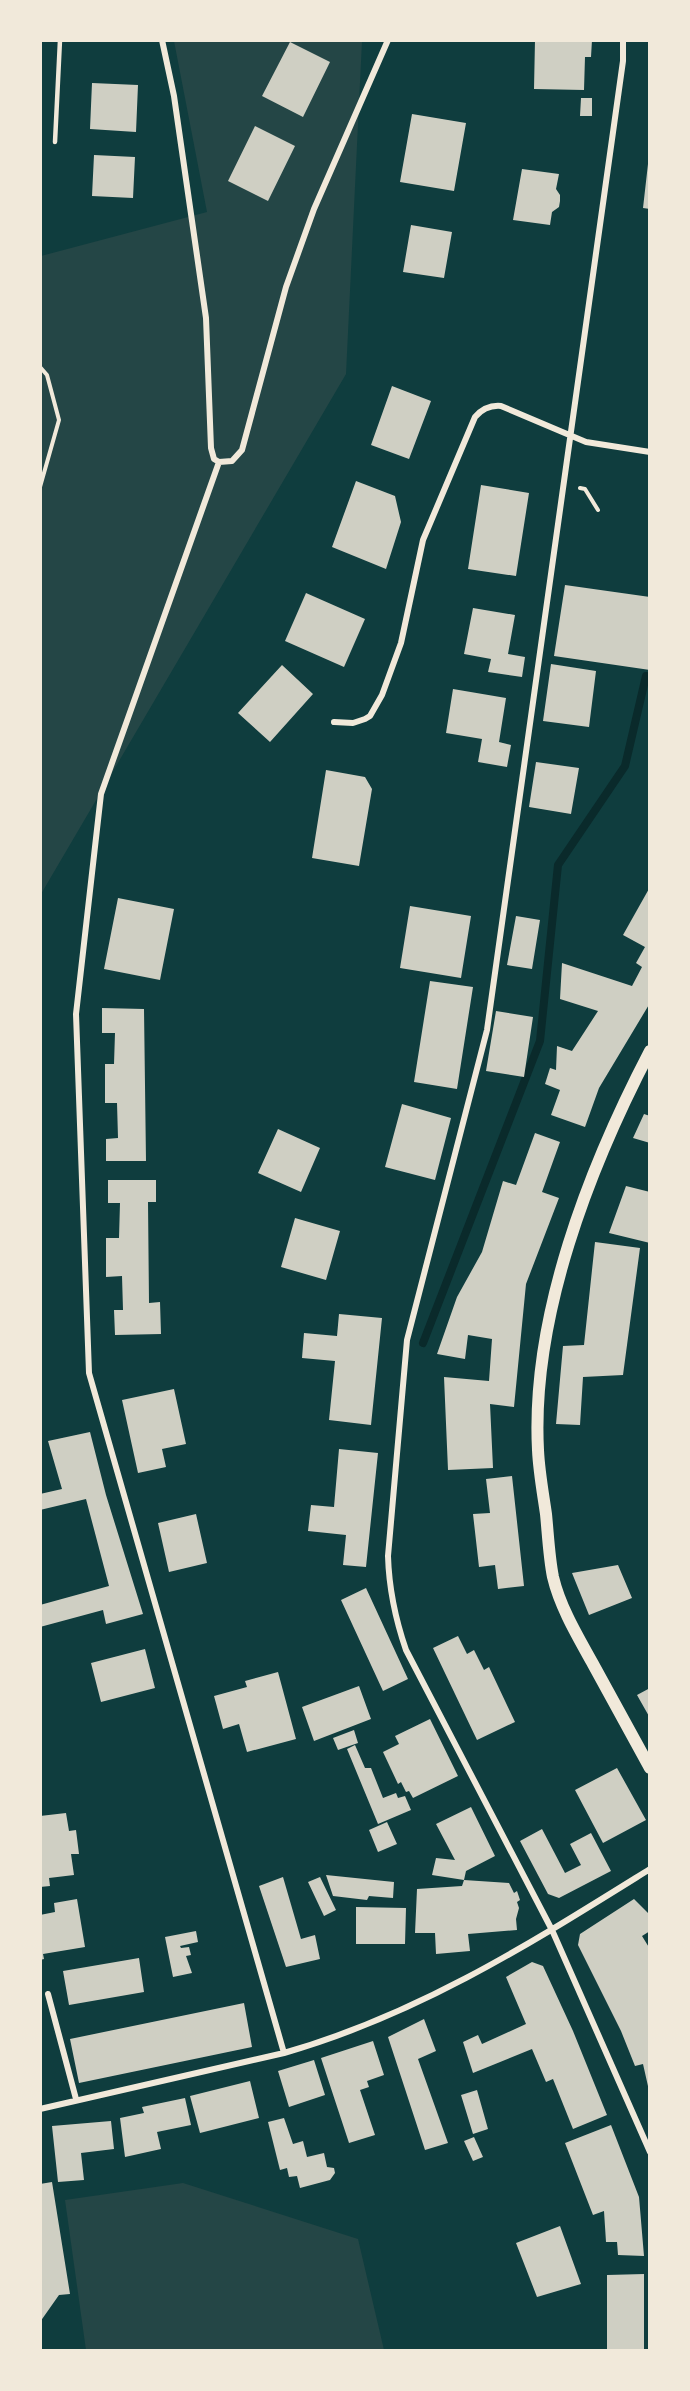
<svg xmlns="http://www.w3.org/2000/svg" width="690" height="2391" viewBox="0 0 690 2391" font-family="'Golos Text',sans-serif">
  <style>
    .green { fill: #244646 }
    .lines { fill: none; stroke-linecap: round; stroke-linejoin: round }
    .stream { stroke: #0a2a2b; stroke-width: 8 }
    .building { fill: #cfcfc3 }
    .path { stroke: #f1e9da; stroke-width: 4 }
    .service { stroke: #f1e9da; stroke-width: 4.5 }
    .minor { stroke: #f1e9da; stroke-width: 6 }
    .secondary { stroke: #f1e9da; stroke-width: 12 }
  </style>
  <rect width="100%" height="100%" fill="#0f3d3e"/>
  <!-- green -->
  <path class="green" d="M174 41H362L346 374 41 894V256L207 212Z
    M183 2183 358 2239 384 2350H86L65 2200Z"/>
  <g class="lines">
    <!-- stream -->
    <path class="stream" d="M423 1343 540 1041 558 865 625 766 646 676"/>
  </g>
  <!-- building -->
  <path class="building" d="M535 40H592L591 57H585L584 90 534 89Z
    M290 42 330 62 303 117 262 96Z
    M92 83 138 85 136 132 90 129Z
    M581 98H592V116H580Z
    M412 114 466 123 454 191 400 182Z
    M255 126 295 146 268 201 228 181Z
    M94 155 135 157 133 198 92 196Z
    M648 164H650V209L643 208Z
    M522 169 559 174 556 189 560 195V201L559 207 552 212 550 225 513 220Z
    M411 225 452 232 444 278 403 272Z
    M392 386 431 401 409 459 371 445Z
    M356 481 395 496 401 522 386 569 332 547Z
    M481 485 529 493 516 576 468 569Z
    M565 585 650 597V670L554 656Z
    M306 593 365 619 344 667 285 641Z
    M473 608 515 615 508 654 525 657 522 677 488 672 491 659 464 654Z
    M551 664 596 671 589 727 543 721Z
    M282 665 313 694 270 742 238 713Z
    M453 689 506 698 499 742 511 745 507 767 478 762 482 739 446 733Z
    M536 762 579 768 571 814 529 807Z
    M326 770 365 777 372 789 359 866 312 858Z
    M650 887V1003L599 1088 585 1127 551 1115 560 1090 545 1084 550 1068 556 1070 557 1046 572 1051 598 1011 560 999 562 963 632 986 642 967 636 963 645 947 623 935Z
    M118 898 174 909 160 980 104 969Z
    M410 906 471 916 461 978 400 968Z
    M516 916 540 920 532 969 507 965Z
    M430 981 473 987 457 1089 414 1082Z
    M102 1008 144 1009 146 1161H106V1139L118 1138 117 1103H105V1064H114L115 1033H102Z
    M496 1011 533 1017 524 1077 486 1071Z
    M402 1104 451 1118 435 1180 385 1167Z
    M644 1114 650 1116V1143L633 1138Z
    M278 1129 320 1148 301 1192 258 1173Z
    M535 1133 560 1142 542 1192 559 1198 526 1284 514 1407 490 1404 493 1468 448 1470 444 1377 489 1381 492 1339 468 1335 465 1359 437 1354 457 1297 482 1252 503 1181 516 1185Z
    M108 1180H156V1202H148L149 1303 160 1302 161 1334 115 1335 114 1310H123L122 1276 106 1277V1238H119L120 1203H108Z
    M626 1186 650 1192V1243L609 1233Z
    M295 1218 340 1231 326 1280 281 1267Z
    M595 1242 640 1248 623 1375 583 1377 580 1425 556 1424 563 1346 584 1345Z
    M339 1314 382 1318 371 1425 329 1420 335 1361 302 1358 304 1333 337 1336Z
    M174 1389 186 1444 162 1449 166 1467 138 1473 122 1400Z
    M90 1432 106 1495 143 1614 106 1624 103 1610 40 1627V1605L109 1586 86 1499 40 1510V1494L62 1489 48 1441Z
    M339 1449 378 1453 366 1567 343 1565 346 1535 308 1531 311 1505 334 1507Z
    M512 1476 524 1586 498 1589 495 1565 479 1567 473 1514 490 1513 486 1479Z
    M196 1514 207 1563 169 1572 158 1523Z
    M618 1565 632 1598 589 1615 572 1573Z
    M366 1588 408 1679 383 1691 341 1600Z
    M458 1636 467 1654 474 1650 484 1670 489 1667 515 1722 477 1740 433 1648Z
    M145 1649 155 1688 101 1702 91 1663Z
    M278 1672 296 1739 247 1752 239 1724 223 1729 214 1696 247 1687 245 1681Z
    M359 1686 371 1719 314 1741 302 1707Z
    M650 1688V1718L637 1695Z
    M430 1719 458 1776 413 1798 409 1791 406 1792 401 1782 398 1784 383 1752 399 1744 395 1736Z
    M354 1730 358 1743 338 1750 333 1738Z
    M355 1745 365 1768H371L383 1798 396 1793 398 1798 405 1796 411 1810 378 1824 347 1749Z
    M617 1768 646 1820 603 1843 575 1790Z
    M471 1807 495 1856 466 1871 464 1880 432 1875 436 1858 455 1860 436 1824Z
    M66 1813 69 1831 76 1830 79 1854H71L74 1875 49 1878 50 1886 40 1887V1816Z
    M387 1822 397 1844 378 1852 369 1830Z
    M542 1829 565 1873 581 1865 570 1844 591 1833 611 1871 559 1898 548 1894 520 1841Z
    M326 1875 394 1882 393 1898 369 1896 367 1900 333 1896Z
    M283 1877 301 1939 315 1935 320 1959 286 1967 259 1886Z
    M320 1877 336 1910 324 1916 308 1882Z
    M464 1880 509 1883 514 1893 517 1891 520 1900 517 1902 519 1908 516 1919 517 1930 468 1934 470 1951 436 1954 435 1933H415L417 1889 462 1886Z
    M77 1899 85 1947 43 1954 44 1959 40 1960V1915L55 1912 54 1903Z
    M634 1899 650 1915V1931L642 1936 650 1949V2095L643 2064 635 2066 621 2031 578 1945 580 1934Z
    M356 1907 406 1908 405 1944H356Z
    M196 1931 198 1942 180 1946 181 1948 189 1947 191 1955 186 1956 192 1973 173 1977 165 1937Z
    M139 1958 144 1992 69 2005 63 1971Z
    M532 1962 543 1966 573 2031 607 2115 573 2129 553 2079 546 2082 532 2049 473 2073 463 2042 478 2035 482 2044 526 2024 506 1977Z
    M244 2003 252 2047 79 2083 70 2039Z
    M424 2019 436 2051 418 2059 448 2143 425 2150 388 2037Z
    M373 2041 384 2075 367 2081 369 2087 360 2090 375 2135 349 2143 321 2058Z
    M314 2060 325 2095 289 2107 278 2071Z
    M250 2081 259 2118 200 2133 190 2096Z
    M477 2090 488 2129 473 2134 461 2095Z
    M185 2098 191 2125 157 2132 161 2149 125 2157 120 2118 144 2113 142 2107Z
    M284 2118 293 2144 303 2141 307 2157 324 2153 327 2167 334 2168 335 2173 330 2180 300 2188 297 2176 289 2177 287 2168 280 2170 268 2122Z
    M111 2121 114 2149 81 2153 84 2180 58 2182 52 2126Z
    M611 2125 639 2197 644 2256 618 2255 617 2242H606L604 2211 593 2215 565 2143Z
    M474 2137 483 2157 473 2161 464 2141Z
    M52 2182 70 2294 59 2295 40 2322V2184Z
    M560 2226 581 2284 537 2297 516 2243Z
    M644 2274V2350H607V2275Z"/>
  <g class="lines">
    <!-- path -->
    <path class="path" d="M40 367 47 375 59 420 40 487
      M580 488 585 489 598 510"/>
    <!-- service -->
    <path class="service" d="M55 142 60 40"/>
    <!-- minor -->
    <path class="minor" d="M162 40 174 96 206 318 211 448 214 459 219 462
      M623 40V61L487 1030 407 1340 388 1556C389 1590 395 1618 406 1650L552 1930 650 2152
      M334 722 353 723 365 719 370 716 382 695 401 643 423 540 475 417C482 409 490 405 501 406L586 442 650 452
      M48 1994 76 2099
      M284 2053 89 1373 76 1014 101 794 219 462 232 461 242 450 286 287 314 209 388 40
      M40 2109 284 2053C420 2014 531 1943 650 1869"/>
    <!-- secondary -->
    <path class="secondary" d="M650 1051C589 1168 531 1317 538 1450 539 1472 543 1493 546 1514 548 1534 549 1557 553 1577 560 1607 578 1637 593 1664 612 1698 631 1733 650 1768"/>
  </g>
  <!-- border -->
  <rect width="690" height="2391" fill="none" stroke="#f1e9da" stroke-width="84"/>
</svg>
